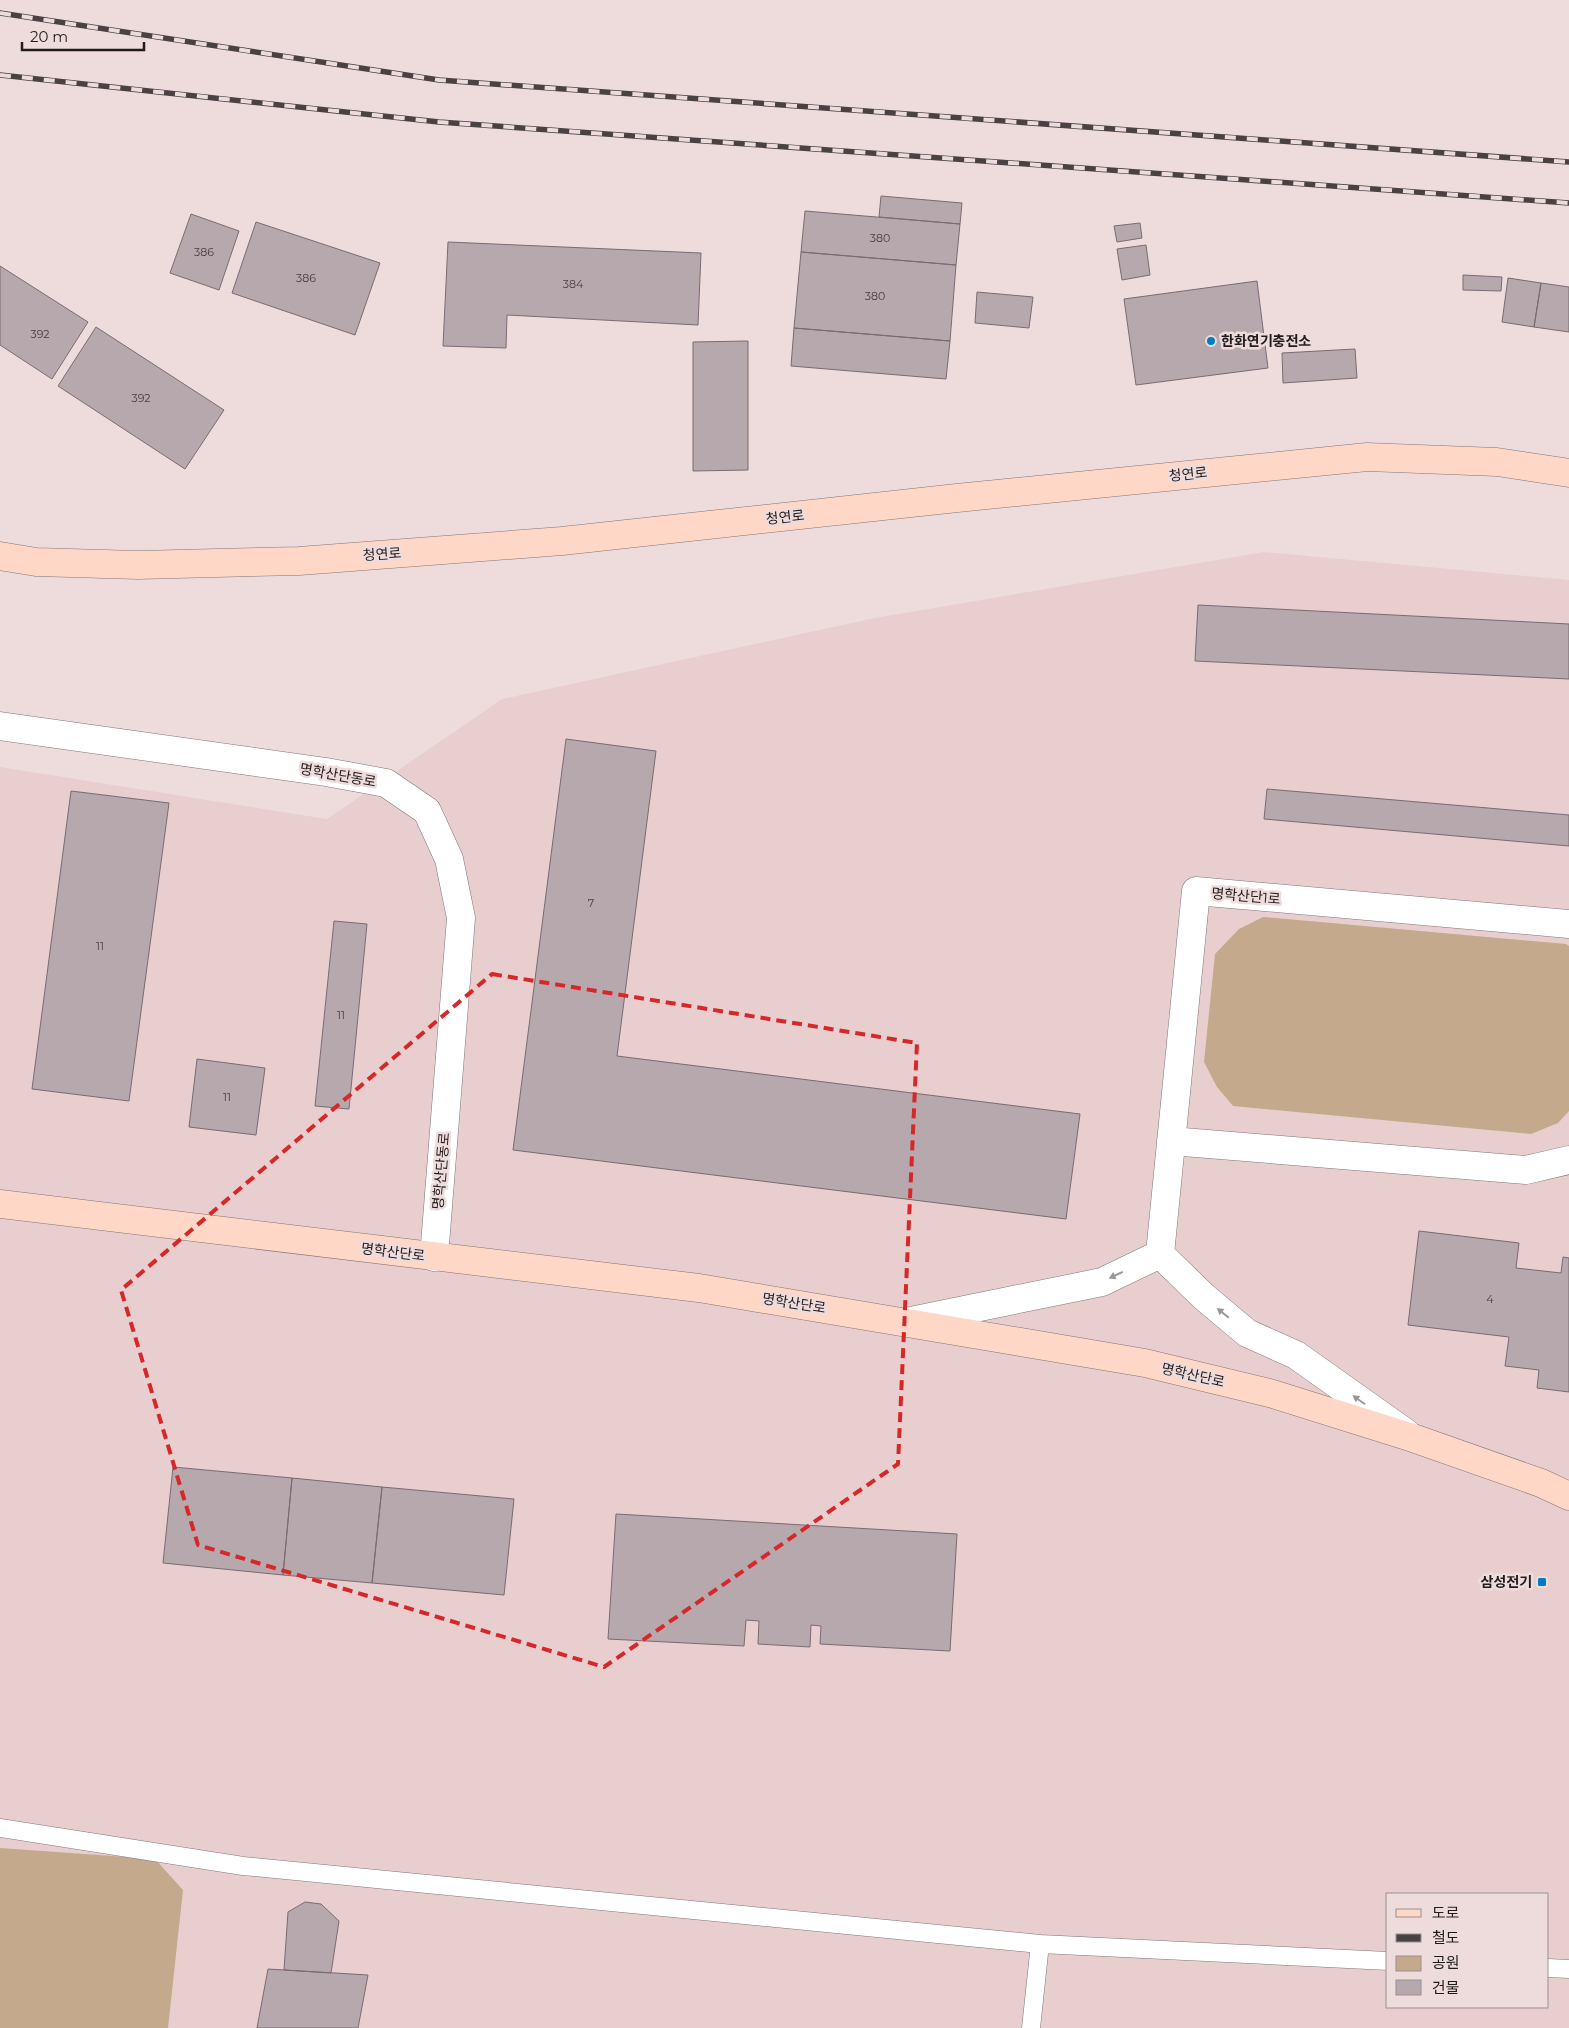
<svg xmlns="http://www.w3.org/2000/svg" width="1569" height="2028" viewBox="0 0 1569 2028" font-family="Montserrat,'Noto Sans KR',sans-serif">
  <style>
    .built { fill: #e9cecf; fill-rule: evenodd }
    .green { fill: #c4a98d }
    .building { fill: #b7a8ae; stroke: #796b71 }
    .lines { fill: none; stroke-linecap: round; stroke-linejoin: round }
    .lane-casing { stroke: #847475; stroke-width: 19 }
    .street-casing { stroke: #847475; stroke-width: 29 }
    .secondary-casing { stroke: #847475; stroke-width: 29 }
    .lane { stroke: #fff; stroke-width: 18 }
    .street { stroke: #fff; stroke-width: 28 }
    .secondary { stroke: #ffd7c6; stroke-width: 28 }
    .rail-casing { stroke: #4a4142; stroke-width: 5.5 }
    .rail { stroke: #eedcdd; stroke-width: 4; stroke-dasharray: 11; stroke-linecap: butt }
    .oneway { fill: #9b9898 }
    .marked { fill: none; stroke: #d62828; stroke-width: 4; stroke-dasharray: 10 6; stroke-linejoin: round }
    .poi-dot { fill: #007dc6; stroke: #eedcdd; stroke-width: 2 }
    .labels { text-anchor: middle; stroke-width: 5; stroke-linejoin: round; paint-order: stroke }
    .number-label { font-size: 11px; fill: #463e40 }
    .poi-label { font-size: 14px; font-weight: bold; fill: #211b1b; stroke: #eedcdd; text-anchor: start }
    .street-label { font-size: 14px; fill: #211b1b; stroke: #eedcdd }
  </style>
  <rect width="100%" height="100%" fill="#eedcdd"/>
  <!-- built -->
  <path class="built" d="M1264 552 1569 580V2028H0V767L327 819 502 699 875 618ZM1388 1894H1548V2007H1388Z"/>
  <!-- green -->
  <path class="green" d="M1263 917 1566 944 1569 946V1111L1558 1123 1531 1134 1233 1106 1217 1087 1204 1062 1215 954 1239 929Z
    M0 1848 155 1859 183 1890 168 2028H0Z"/>
  <!-- building -->
  <path class="building" d="M881 196 962 203 960 224 879 217Z
    M805 211 960 224 956 265 801 252Z
    M191 214 239 231 219 290 170 273Z
    M256 222 380 263 355 335 232 293Z
    M1140 223 1142 238 1117 242 1114 226Z
    M448 242 701 253 698 325 507 315 506 348 443 346Z
    M1146 245 1150 275 1122 280 1117 249Z
    M801 252 956 265 950 341 794 328Z
    M0 266 88 322 52 379 0 345Z
    M1463 275 1502 277 1501 291 1463 290Z
    M1508 278 1541 283 1534 327 1502 322Z
    M1257 281 1268 368 1136 385 1124 299Z
    M1541 283 1569 287V332L1534 327Z
    M977 292 1033 297 1029 328 975 323Z
    M96 327 224 410 185 469 58 386Z
    M794 328 950 341 946 379 791 366Z
    M748 341V470L693 471V342Z
    M1355 349 1357 378 1283 383 1282 353Z
    M1198 605 1569 624V679L1195 661Z
    M566 739 656 751 617 1056 1080 1114 1066 1219 513 1150Z
    M1267 789 1569 815V846L1264 819Z
    M71 791 169 803 129 1101 32 1089Z
    M334 921 367 924 349 1109 315 1106Z
    M197 1059 265 1068 256 1135 189 1127Z
    M1419 1231 1519 1243 1516 1268 1561 1273 1563 1257 1569 1258V1392L1537 1388 1539 1370 1505 1366 1509 1337 1408 1325Z
    M173 1467 292 1478 283 1575 163 1563Z
    M292 1478 382 1487 372 1583 283 1575Z
    M382 1487 514 1499 504 1595 372 1583Z
    M616 1514 957 1534 950 1651 820 1644 821 1626 811 1625 810 1647 758 1644 759 1621 746 1620 744 1646 608 1639Z
    M305 1902 321 1904 339 1921 331 1973 284 1970 288 1912Z
    M268 1969 368 1975 358 2028H257Z"/>
  <g class="lines">
    <defs>
      <path id="lane" d="M0 1828 243 1866 1040 1944 1388 1961
        M1548 1968 1569 1969
        M1031 2028 1040 1944"/>
      <path id="street" d="M0 726 326 772 386 783 427 811 449 859 461 918 434 1257
        M1171 1141 1526 1170 1569 1160
        M1160 1254 1196 891 1569 924
        M1160 1254 1203 1296 1247 1333 1296 1355 1406 1433
        M906 1322 1102 1282 1160 1254"/>
      <path id="secondary" d="M0 556 36 562 138 565 299 561 562 541 957 498 1367 457 1497 462 1569 473
        M0 1204 699 1288 1145 1363 1273 1394 1413 1438 1541 1483 1569 1496"/>
    </defs>
    <!-- lane casing -->
    <use href="#lane" class="lane-casing"/>
    <!-- street casing -->
    <use href="#street" class="street-casing"/>
    <!-- secondary casing -->
    <use href="#secondary" class="secondary-casing"/>
    <!-- lane -->
    <use href="#lane" class="lane"/>
    <!-- street -->
    <use href="#street" class="street"/>
    <!-- secondary -->
    <use href="#secondary" class="secondary"/>
    <defs>
      <path id="rail" d="M0 13 439 80 1569 162
        M0 75 439 122 1569 203"/>
    </defs>
    <!-- rail casing -->
    <use href="#rail" class="rail-casing"/>
    <!-- rail -->
    <use href="#rail" class="rail"/>
  </g>
  <!-- one-way arrows -->
  <defs><path id="oneway-solid" d="M-6-.8H1V-3.2L6.5 0L1 3.2V.8H-6Z" transform="scale(1.25)"/></defs>
  <g class="oneway">
    <use href="#oneway-solid" transform="translate(1116 1275) rotate(155)"/>
    <use href="#oneway-solid" transform="translate(1223 1313) rotate(-141)"/>
    <use href="#oneway-solid" transform="translate(1359 1400) rotate(-145)"/>
  </g>
  <!-- marked area -->
  <path class="marked" d="M492 974 917 1043 898 1464 604 1667 198 1545 121 1290Z"/>
  <!-- markers -->
  <g class="poi-dot">
    <circle cx="1211" cy="341" r="5"/>
    <rect x="1537" y="1577" width="10" height="10" rx="2.5"/>
  </g>
  <g class="labels">
    <!-- number labels -->
    <g class="number-label">
      <text x="880" y="242">380</text>
      <text x="204" y="256">386</text>
      <text x="306" y="282">386</text>
      <text x="573" y="288">384</text>
      <text x="875" y="300">380</text>
      <text x="40" y="338">392</text>
      <text x="141" y="402">392</text>
      <text x="591" y="907">7</text>
      <text x="100" y="950">11</text>
      <text x="341" y="1019">11</text>
      <text x="227" y="1101">11</text>
      <text x="1490" y="1303">4</text>
    </g>
    <!-- poi labels -->
    <g class="poi-label">
      <text x="1221" y="346">한화연기충전소</text>
      <text x="1532" y="1587" text-anchor="end">삼성전기</text>
    </g>
    <!-- street labels -->
    <g class="street-label">
      <text transform="translate(1188 474) rotate(-6)" y="5">청연로</text>
      <text transform="translate(785 517) rotate(-6)" y="5">청연로</text>
      <text transform="translate(382 554) rotate(-4)" y="5">청연로</text>
      <text transform="translate(338 775) rotate(10)" y="5">명학산단동로</text>
      <text transform="translate(1246 896) rotate(5)" y="5">명학산단1로</text>
      <text transform="translate(441 1171) rotate(-85)" y="5">명학산단동로</text>
      <text transform="translate(393 1252) rotate(7)" y="5">명학산단로</text>
      <text transform="translate(794 1303) rotate(9)" y="5">명학산단로</text>
      <text transform="translate(1193 1375) rotate(13)" y="5">명학산단로</text>
    </g>
  </g>
  <!-- legend -->
  <rect x="1386" y="1893" width="162" height="115" fill="#eedcdd" stroke="#9c8f8f"/>
  <rect x="1396" y="1909" width="25" height="8" fill="#ffd7c6" stroke="#9c8f8f"/>
  <text x="1432" y="1918" font-size="15" fill="#211b1b">도로</text>
  <rect x="1396" y="1934" width="25" height="8" fill="#4a4142" stroke="#9c8f8f"/>
  <text x="1432" y="1943" font-size="15" fill="#211b1b">철도</text>
  <rect x="1396" y="1956" width="25" height="15" fill="#c4a98d" stroke="#9c8f8f"/>
  <text x="1432" y="1968" font-size="15" fill="#211b1b">공원</text>
  <rect x="1396" y="1980" width="25" height="15" fill="#b7a8ae" stroke="#9c8f8f"/>
  <text x="1432" y="1993" font-size="15" fill="#211b1b">건물</text>
  <!-- scale -->
  <path d="M22 42v8h122v-8" fill="none" stroke="#211b1b" stroke-width="2.5"/>
  <text x="30" y="42" font-size="15" fill="#211b1b" stroke="#eedcdd" stroke-width="4" paint-order="stroke">20 m</text>
</svg>
